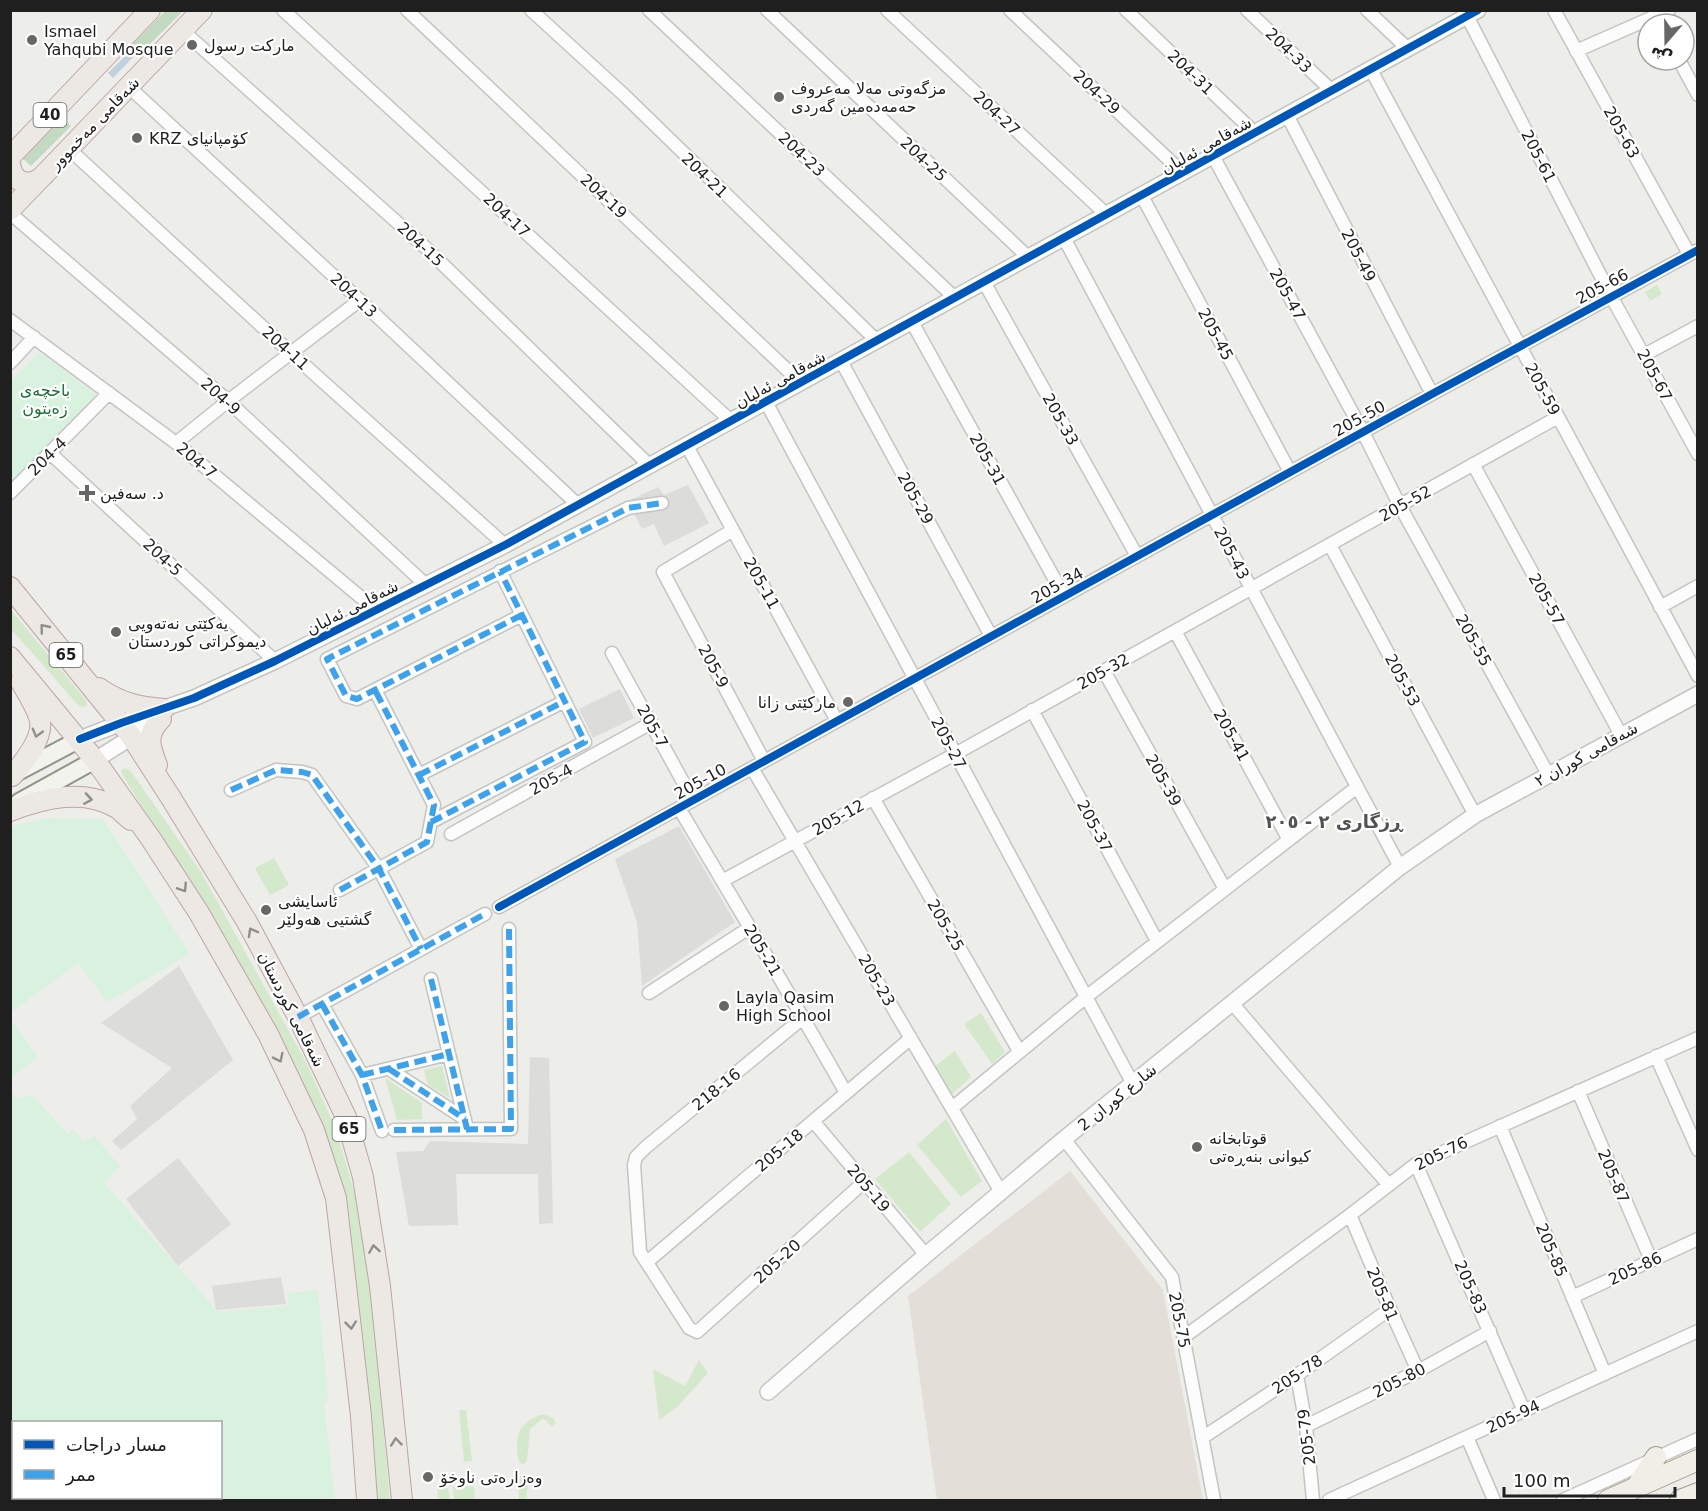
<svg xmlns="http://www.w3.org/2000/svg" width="1708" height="1511" viewBox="0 0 1708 1511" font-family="'DejaVu Sans',Vazirmatn,sans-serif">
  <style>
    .residential { fill: #dcdcda }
    .military { fill: #e4ded8 }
    .grass { fill: #d4e8cb }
    .forest { fill: #c4d9c1 }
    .park { fill: #d9f1df; fill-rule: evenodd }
    .water { fill: #c0d0dc }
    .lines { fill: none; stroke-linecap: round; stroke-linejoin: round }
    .minor-casing { stroke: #c4c4c2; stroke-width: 15 }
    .tertiary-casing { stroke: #c4c4c2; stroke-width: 18 }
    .secondary-casing { stroke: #909683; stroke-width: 20 }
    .primary-casing { stroke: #a19e88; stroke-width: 22 }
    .trunk-casing { stroke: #bfa4a5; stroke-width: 22 }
    .minor { stroke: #fcfcfc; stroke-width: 12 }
    .tertiary { stroke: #fcfcfc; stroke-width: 15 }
    .secondary { stroke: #f1f3ec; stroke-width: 16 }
    .primary { stroke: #f0eee6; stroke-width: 20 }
    .trunk { stroke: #ece8e3; stroke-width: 20 }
    .quiet { stroke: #3da2ea; stroke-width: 6; stroke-dasharray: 12 6; stroke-linecap: butt }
    .cycleway-casing { stroke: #fff; stroke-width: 11 }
    .cycleway { stroke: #0057b8; stroke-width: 8 }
    .oneway { stroke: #908e8b }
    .poi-dot { fill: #676766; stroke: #fff; stroke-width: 2 }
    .labels { text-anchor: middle; stroke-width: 4.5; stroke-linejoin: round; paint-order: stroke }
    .shield { fill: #fff; stroke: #626262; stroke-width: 1.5 }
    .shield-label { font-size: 15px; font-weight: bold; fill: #1f1f1f }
    .poi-label { font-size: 16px; fill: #1f1f1f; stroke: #fff; text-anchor: start }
    .street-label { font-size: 16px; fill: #1f1f1f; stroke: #fff }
    .park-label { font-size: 16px; fill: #187234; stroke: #fff }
    .neighbourhood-label { font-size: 18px; font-weight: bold; fill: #525252; stroke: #fff }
  </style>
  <rect width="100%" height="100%" fill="#edede9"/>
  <!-- residential -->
  <path class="residential" d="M688 485 709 523 664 546 654 524 642 529 628 501 658 487 664 495Z
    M620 689 634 718 593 738 579 709Z
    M679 826 735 922 642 986 637 922 615 859Z
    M179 966 233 1060 121 1150 112 1141 137 1119 130 1106 172 1068 101 1023Z
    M530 1057 549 1058 553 1223 539 1224 538 1174H456L458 1225 409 1226 396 1152 423 1151 430 1141 528 1144Z
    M178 1158 231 1224 178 1266 126 1199Z
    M281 1277 286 1304 216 1310 212 1286Z"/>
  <!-- military -->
  <path class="military" d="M1070 1171 1163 1290 1203 1500H937L908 1296Z"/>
  <!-- grass -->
  <path class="grass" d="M1657 285 1662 294 1650 301 1645 292Z
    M10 609 86 700 87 705 85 707 79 706 11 629Z
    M124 768 130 770 201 872 307 1064 335 1127 355 1194 369 1271 390 1500H375L340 1198 188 882 122 774 121 771Z
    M274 858 289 885 270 895 255 868Z
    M981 1013 1005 1052 992 1064 964 1024Z
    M955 1051 971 1077 951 1095 934 1067Z
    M442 1066 450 1098 428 1085 424 1070Z
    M385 1078 422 1103V1119L397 1120Z
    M946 1119 982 1181 961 1197 917 1145Z
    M909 1152 951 1204 920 1232 875 1179Z
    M699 1360 708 1373 677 1407 659 1420 653 1369 685 1386Z
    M459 1410H466L472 1461 464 1462Z
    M540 1415H545L553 1418 556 1423 552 1426 548 1423 546 1420 542 1419 530 1429 527 1460 524 1464 519 1462C514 1439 517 1424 540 1415Z
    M520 1476 529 1479 526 1500H519L518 1479Z
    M474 1486 475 1500H454L453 1487Z
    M437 1488H448L450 1500H438Z"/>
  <!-- forest -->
  <path class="forest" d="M166 10 183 11 141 53 133 44Z
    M62 117 71 126 31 166 22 158Z"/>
  <!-- park -->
  <path class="park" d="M39 352 98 396 11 486V381Z
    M49 818 103 819 190 954 107 1002 78 963 11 1012V826Z
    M10 1018 38 1057 11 1078H10Z
    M11 1091 17 1099 32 1095 68 1134 73 1129 84 1142 94 1136 120 1166 104 1183 218 1312 288 1306V1293L318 1290 328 1400 324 1405 335 1500H11ZM14 1422H220V1498H14Z"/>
  <!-- water -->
  <path class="water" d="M132 49 136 54 113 78 108 73Z"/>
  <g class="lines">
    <defs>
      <path id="minor" d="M283 10 731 421
        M407 10 801 383
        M531 10 624 95 877 341
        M649 10 955 298
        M767 10 1029 258
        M887 10 1107 215
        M1010 10 1183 173
        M1126 10 1255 133
        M1247 10 1331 90
        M1367 10 1408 49
        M1554 10 1689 254
        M1467 16 1611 296 1698 454
        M183 31 427 249 650 466
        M1576 51 1669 10
        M1679 60 1698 95
        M1371 70 1698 676
        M129 87 365 305 578 505
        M1287 115 1432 394
        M69 149 291 353 505 545
        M1213 156 1363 432 1400 506 1548 774
        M1142 196 1290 472
        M10 213 228 401 426 585
        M1064 238 1400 867
        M984 282 1137 556
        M10 320 176 443 376 610
        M912 322 1064 596
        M1644 355 1698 326
        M841 361 991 636
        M10 363 34 337
        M766 402 1133 1084
        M176 443 228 401 360 300
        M687 446 837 721
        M50 453 275 661
        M1473 464 1621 735
        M10 493 109 393
        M733 530 663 572 764 761
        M1330 545 1475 815
        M1660 607 1698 586
        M522 615 357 699 346 696 327 659 628 508 662 503
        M1175 631 1289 840
        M612 653 693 800
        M1104 671 1225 889
        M1032 710 1157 941
        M752 768 1001 1192
        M419 775 565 701
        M231 790 276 770 302 772 312 775 379 869 421 949
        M873 798 1019 1051
        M679 808C735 903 792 997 846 1093
        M431 822 585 742 500 571
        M451 834 651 723
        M722 881 955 754 1558 417
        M340 890 427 842 434 805 375 690
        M499 907 1432 394 1698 250
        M431 979 467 1129
        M649 993 749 928
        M1232 1003 1350 1141 1389 1185
        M322 1004 362 1075 382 1131
        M298 1017 485 914
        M804 1017 646 1147 636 1157 634 1165 640 1252 689 1328 697 1332 864 1182
        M1656 1056 1698 1150
        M389 1069 465 1119
        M362 1075 449 1054
        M1578 1091 1651 1260
        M952 1108 1086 997 1357 787
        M813 1121 926 1255
        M1500 1126 1605 1374
        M394 1130 511 1129 509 929
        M1064 1139 1172 1277 1214 1500
        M1416 1164 1524 1411
        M1350 1215 1390 1309 1418 1371
        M647 1262 911 1038
        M1572 1297 1698 1239
        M1184 1337 1350 1215 1416 1164 1698 1038
        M1297 1375 1306 1426 1313 1500
        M1306 1426 1418 1371 1490 1331
        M1467 1437 1494 1500
        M1202 1438 1297 1375 1390 1309
        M1329 1500 1698 1331
        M1563 1500 1698 1439"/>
      <path id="tertiary" d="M80 739 121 723 194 698 275 661 505 545 1478 10
        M95 760 159 720
        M768 1392 926 1255 1064 1139 1400 867 1475 815 1698 694"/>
      <path id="secondary" d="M14 774 80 739
        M19 802 95 760"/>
      <path id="primary" d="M1636 1487 1656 1457
        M1608 1500 1698 1460
        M1680 1500 1698 1493"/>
      <path id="trunk" d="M10 157 150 10
        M10 164C13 184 30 188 44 175
        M10 210 202 10
        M10 587 131 736 171 798 247 922 298 1017 346 1117 363 1177 380 1286 402 1500
        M10 657 95 760 151 839 199 913 268 1034 314 1130 336 1198 361 1416 367 1500
        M99 688C121 703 137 707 164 709
        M157 765C150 747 145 735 161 719
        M12 776C24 762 46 736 39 717 35 705 27 693 21 682
        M10 811C44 798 84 788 117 808 122 812 127 817 131 820"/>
    </defs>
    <!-- minor casing -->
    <use href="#minor" class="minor-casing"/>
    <!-- tertiary casing -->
    <use href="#tertiary" class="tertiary-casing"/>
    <!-- secondary casing -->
    <use href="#secondary" class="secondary-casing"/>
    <!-- primary casing -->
    <use href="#primary" class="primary-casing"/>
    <!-- trunk casing -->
    <use href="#trunk" class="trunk-casing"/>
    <!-- minor -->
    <use href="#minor" class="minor"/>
    <!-- tertiary -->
    <use href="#tertiary" class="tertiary"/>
    <!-- secondary -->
    <use href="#secondary" class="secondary"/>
    <!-- primary -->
    <use href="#primary" class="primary"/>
    <!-- trunk -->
    <use href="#trunk" class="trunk"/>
    <!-- quiet -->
    <path class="quiet" d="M522 615 357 699 346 696 327 659 628 508 662 503
      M419 775 565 701
      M231 790 276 770 302 772 312 775 379 869 421 949
      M431 822 585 742 500 571
      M340 890 427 842 434 805 375 690
      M431 979 467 1129
      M322 1004 362 1075 382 1131
      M298 1017 485 914
      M389 1069 465 1119
      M362 1075 449 1054
      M394 1130 511 1129 509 929"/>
    <defs>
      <path id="cycleway" d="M80 739 121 723 194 698 275 661 505 545 1478 10
        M499 907 1432 394 1698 250"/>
    </defs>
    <!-- cycleway casing -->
    <use href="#cycleway" class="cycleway-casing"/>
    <!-- cycleway -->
    <use href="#cycleway" class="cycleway"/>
  </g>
  <!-- one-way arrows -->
  <defs><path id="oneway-chevron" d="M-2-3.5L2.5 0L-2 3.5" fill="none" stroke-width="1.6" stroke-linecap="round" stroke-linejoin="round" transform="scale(1.5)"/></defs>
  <g class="oneway">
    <use href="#oneway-chevron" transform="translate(44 628) rotate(-129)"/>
    <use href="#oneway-chevron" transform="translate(37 733) rotate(106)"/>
    <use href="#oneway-chevron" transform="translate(88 799) rotate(9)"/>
    <use href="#oneway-chevron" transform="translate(183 888) rotate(57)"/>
    <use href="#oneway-chevron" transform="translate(252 932) rotate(-119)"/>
    <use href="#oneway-chevron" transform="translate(279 1058) rotate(64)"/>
    <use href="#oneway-chevron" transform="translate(374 1249) rotate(-99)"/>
    <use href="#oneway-chevron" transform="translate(351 1325) rotate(84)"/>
    <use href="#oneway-chevron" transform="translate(396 1442) rotate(-96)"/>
  </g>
  <!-- markers -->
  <g class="poi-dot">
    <circle cx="32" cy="40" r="6"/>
    <circle cx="192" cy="45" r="6"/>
    <circle cx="779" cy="97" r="6"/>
    <circle cx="137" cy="138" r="6"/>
    <path d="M84 484h6v6h6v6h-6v6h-6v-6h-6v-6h6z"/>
    <circle cx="116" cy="632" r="6"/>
    <circle cx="848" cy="702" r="6"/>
    <circle cx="266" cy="910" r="6"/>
    <circle cx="724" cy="1006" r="6"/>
    <circle cx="1197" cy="1147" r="6"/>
    <circle cx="428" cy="1477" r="6"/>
  </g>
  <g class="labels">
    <!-- shield labels -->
    <g class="shield">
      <rect x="33.5" y="103" width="33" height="24" rx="4.5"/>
      <rect x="49.5" y="643" width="33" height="24" rx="4.5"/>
      <rect x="332.5" y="1117" width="33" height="24" rx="4.5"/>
    </g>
    <g class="shield-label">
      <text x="50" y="120">40</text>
      <text x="66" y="660">65</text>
      <text x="349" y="1134">65</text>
    </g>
    <!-- poi labels -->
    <g class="poi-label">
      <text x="44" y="37">Ismael<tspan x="44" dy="18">Yahqubi Mosque</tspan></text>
      <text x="204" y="51">مارکت رسول</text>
      <text x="791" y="94">مزگەوتی مەلا مەعروف<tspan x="791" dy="18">حەمەدەمین گەردی</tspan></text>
      <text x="149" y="144">KRZ كۆمپانیای</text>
      <text x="100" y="499">د. سەفین</text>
      <text x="128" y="629">یه‌كێتی نه‌ته‌ویی<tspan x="128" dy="18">دیموكراتی كوردستان</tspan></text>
      <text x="836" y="708" text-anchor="end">مارکێتی زانا</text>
      <text x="278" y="907">ئاسایشی<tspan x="278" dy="18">گشتیی هەولێر</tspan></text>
      <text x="736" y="1003">Layla Qasim<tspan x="736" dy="18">High School</tspan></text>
      <text x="1209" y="1144">قوتابخانە<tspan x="1209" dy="18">کیوانی بنەڕەتی</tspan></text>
      <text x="440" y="1483">وەزارەتی ناوخۆ</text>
    </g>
    <!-- street labels -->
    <g class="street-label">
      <text transform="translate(1289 50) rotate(44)" y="6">204-33</text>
      <text transform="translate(1191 72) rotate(44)" y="6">204-31</text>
      <text transform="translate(1097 92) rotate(43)" y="6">204-29</text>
      <text transform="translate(997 113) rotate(43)" y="6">204-27</text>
      <text transform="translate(94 123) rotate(-46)" y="6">شەقامی مەخموور</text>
      <text transform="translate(1622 132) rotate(61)" y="6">205-63</text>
      <text transform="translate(1206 145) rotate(-29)" y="6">شەقامی ئەلبان</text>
      <text transform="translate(802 154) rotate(43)" y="6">204-23</text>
      <text transform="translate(1539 156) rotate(63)" y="6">205-61</text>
      <text transform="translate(924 159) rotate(43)" y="6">204-25</text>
      <text transform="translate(705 175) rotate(44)" y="6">204-21</text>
      <text transform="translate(604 196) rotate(43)" y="6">204-19</text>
      <text transform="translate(507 215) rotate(43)" y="6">204-17</text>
      <text transform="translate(421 244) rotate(43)" y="6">204-15</text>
      <text transform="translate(1359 255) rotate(63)" y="6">205-49</text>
      <text transform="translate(1602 286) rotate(-28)" y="6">205-66</text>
      <text transform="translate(1288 294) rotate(61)" y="6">205-47</text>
      <text transform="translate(354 295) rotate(43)" y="6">204-13</text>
      <text transform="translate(1216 334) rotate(62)" y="6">205-45</text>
      <text transform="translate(286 348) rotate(42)" y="6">204-11</text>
      <text transform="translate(1655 375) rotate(62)" y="6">205-67</text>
      <text transform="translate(780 379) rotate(-29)" y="6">شەقامی ئەلبان</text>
      <text transform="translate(1543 389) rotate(62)" y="6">205-59</text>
      <text transform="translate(221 396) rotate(42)" y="6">204-9</text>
      <text transform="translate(1359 418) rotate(-29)" y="6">205-50</text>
      <text transform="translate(1061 419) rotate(61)" y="6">205-33</text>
      <text transform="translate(47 456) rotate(-45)" y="6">204-4</text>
      <text transform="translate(988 459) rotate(61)" y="6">205-31</text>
      <text transform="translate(197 460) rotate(40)" y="6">204-7</text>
      <text transform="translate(916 498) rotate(61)" y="6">205-29</text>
      <text transform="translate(1405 503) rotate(-29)" y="6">205-52</text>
      <text transform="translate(1232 553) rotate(62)" y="6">205-43</text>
      <text transform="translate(163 557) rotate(43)" y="6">204-5</text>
      <text transform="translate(762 583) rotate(61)" y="6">205-11</text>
      <text transform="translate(1057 585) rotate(-29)" y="6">205-34</text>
      <text transform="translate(1547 599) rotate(61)" y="6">205-57</text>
      <text transform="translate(352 607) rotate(-27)" y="6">شەقامی ئەلبان</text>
      <text transform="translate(1474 640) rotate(61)" y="6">205-55</text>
      <text transform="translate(714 666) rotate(62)" y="6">205-9</text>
      <text transform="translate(1103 671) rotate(-29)" y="6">205-32</text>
      <text transform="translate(1403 680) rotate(62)" y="6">205-53</text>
      <text transform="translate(653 726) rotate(61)" y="6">205-7</text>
      <text transform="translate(1232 735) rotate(61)" y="6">205-41</text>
      <text transform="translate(949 743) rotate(62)" y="6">205-27</text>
      <text transform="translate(1586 754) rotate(-29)" y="6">شەقامی کوران ٢</text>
      <text transform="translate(551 779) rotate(-29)" y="6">205-4</text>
      <text transform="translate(1164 780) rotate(61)" y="6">205-39</text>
      <text transform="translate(700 781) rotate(-29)" y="6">205-10</text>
      <text transform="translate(838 817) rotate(-29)" y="6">205-12</text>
      <text transform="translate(1095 826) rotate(62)" y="6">205-37</text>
      <text transform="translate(946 925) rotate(60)" y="6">205-25</text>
      <text transform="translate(763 950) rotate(59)" y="6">205-21</text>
      <text transform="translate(877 980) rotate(60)" y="6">205-23</text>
      <text transform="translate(292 1009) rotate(63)" y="6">شەقامی کوردستان</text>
      <text transform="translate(716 1089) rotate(-39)" y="6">218-16</text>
      <text transform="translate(1117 1097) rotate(-39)" y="6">شارع كوران 2</text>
      <text transform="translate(779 1150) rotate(-40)" y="6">205-18</text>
      <text transform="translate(1441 1153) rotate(-26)" y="6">205-76</text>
      <text transform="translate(1614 1176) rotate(67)" y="6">205-87</text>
      <text transform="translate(869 1188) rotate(50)" y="6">205-19</text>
      <text transform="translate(1552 1250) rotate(67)" y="6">205-85</text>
      <text transform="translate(777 1261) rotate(-42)" y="6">205-20</text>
      <text transform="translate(1635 1268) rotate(-25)" y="6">205-86</text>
      <text transform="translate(1471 1287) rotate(66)" y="6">205-83</text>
      <text transform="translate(1383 1294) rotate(67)" y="6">205-81</text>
      <text transform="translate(1180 1320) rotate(79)" y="6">205-75</text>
      <text transform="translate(1297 1374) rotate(-34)" y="6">205-78</text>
      <text transform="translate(1399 1380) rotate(-27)" y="6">205-80</text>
      <text transform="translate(1513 1416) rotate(-25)" y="6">205-94</text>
      <text transform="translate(1306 1437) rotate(-97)" y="6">205-79</text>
    </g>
    <!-- park labels -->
    <g class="park-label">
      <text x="45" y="396">باخچەی<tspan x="45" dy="18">زەیتون</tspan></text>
    </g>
    <!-- neighbourhood labels -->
    <g class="neighbourhood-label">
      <text x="1334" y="828">ڕزگاری ٢ - ٢٠٥</text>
    </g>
  </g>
  <!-- border -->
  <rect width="1708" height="1511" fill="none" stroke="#1f1f1f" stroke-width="24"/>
  <!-- legend -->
  <rect x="12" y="1421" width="210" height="78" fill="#ffffff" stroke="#a5a5a5" stroke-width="1.5"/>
  <rect x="24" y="1440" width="30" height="9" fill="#0057b8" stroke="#a5a5a5" stroke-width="1.5"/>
  <text x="66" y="1451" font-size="18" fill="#1f1f1f">مسار دراجات</text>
  <rect x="24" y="1470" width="30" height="9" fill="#3da2ea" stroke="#a5a5a5" stroke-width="1.5"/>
  <text x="66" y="1481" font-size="18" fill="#1f1f1f">ممر</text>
  <!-- north arrow -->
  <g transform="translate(1666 42) rotate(200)"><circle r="28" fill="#ffffff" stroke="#a5a5a5" stroke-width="1.5"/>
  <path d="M0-4.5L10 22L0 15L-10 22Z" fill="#676766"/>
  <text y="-9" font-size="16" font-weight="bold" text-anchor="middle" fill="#1f1f1f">ش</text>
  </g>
  <!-- scale -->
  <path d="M1504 1487v9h171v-9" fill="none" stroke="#1f1f1f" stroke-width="3"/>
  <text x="1513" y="1487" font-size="18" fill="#1f1f1f" stroke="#ffffff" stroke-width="4.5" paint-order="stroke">100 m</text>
</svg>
